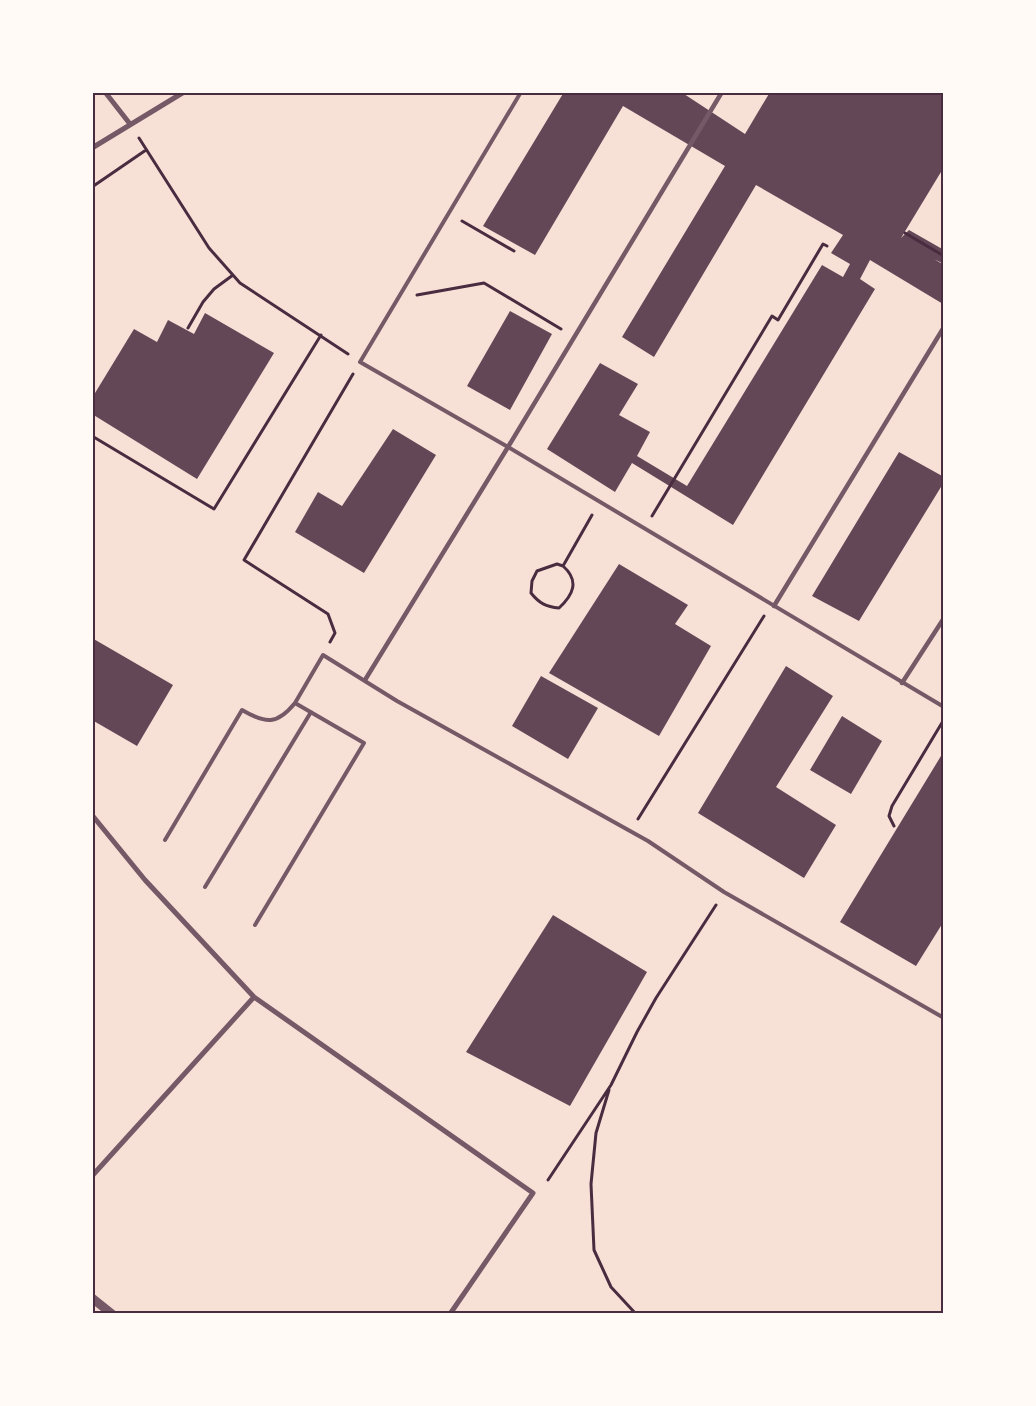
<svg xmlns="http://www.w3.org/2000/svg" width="1036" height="1406" viewBox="0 0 1036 1406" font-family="Lato,sans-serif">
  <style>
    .building { fill: #644757 }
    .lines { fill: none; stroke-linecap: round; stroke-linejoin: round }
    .path { stroke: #4a2c40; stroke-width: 3 }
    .service { stroke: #755966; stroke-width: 4 }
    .pedestrian { stroke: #755966; stroke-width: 4.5 }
    .minor { stroke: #755966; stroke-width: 5 }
    .tertiary { stroke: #755966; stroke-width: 9 }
    .neatline { fill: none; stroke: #4a2c40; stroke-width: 2 }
  </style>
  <rect width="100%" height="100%" fill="#f7e1d7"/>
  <!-- building -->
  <path class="building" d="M564 92H681L745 134 770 92H944V167L901 238 909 230 944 250V264L934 259 944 265V303L943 304 870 260 860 279 875 289 733 525 632 463 615 492 547 449 600 363 638 384 619 415 650 432 637 456 687 486 822 265 843 277 850 264 831 253 843 235 756 185 654 357 622 337 725 166 623 106 535 255 483 226Z
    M510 311 552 334 510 410 467 386Z
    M205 313 274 353 197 479 92 414V398L134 329 157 342 168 320 194 334Z
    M393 429 436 455 364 573 295 532 318 492 342 506Z
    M899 452 944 477V482L859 621 812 596Z
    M619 564 688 605 675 624 711 646 659 736 549 673Z
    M92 638 173 685 137 746 92 720Z
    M786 666 833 696 776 787 836 825 804 878 698 813Z
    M541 676 598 708 568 759 512 726Z
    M842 716 882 741 851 794 810 770Z
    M944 751V921L916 966 840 922Z
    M553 915 647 972 570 1106 466 1052Z"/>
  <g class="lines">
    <!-- path -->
    <path class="path" d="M139 138 209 248 240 283 348 354
      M92 187 146 150
      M462 221 514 251
      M905 233 944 256
      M417 295 484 283 561 329
      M188 328 203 302 214 289 233 275
      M92 436 214 509 321 335
      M652 516 772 316 778 320 823 244 827 246
      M563 566 557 564 537 571 532 581 531 593C539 603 546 607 559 608 573 595 580 581 563 566L592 515
      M330 642 335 633 328 614 244 560 353 374
      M638 819 764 616
      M894 826 889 816 892 806 943 721
      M609 1090 596 1133 591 1184 594 1250 611 1287 636 1314
      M548 1180 611 1085 637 1032 656 998 716 905"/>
    <!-- service -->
    <path class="service" d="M521 92 360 362 508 447 944 707
      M165 840 242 710C266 724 277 725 295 703
      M205 887 311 712
      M255 925 364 743 295 703 323 655 397 701 648 841 724 892 944 1018"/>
    <!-- pedestrian -->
    <path class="pedestrian" d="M774 606 944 327
      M365 680 508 447 722 92
      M902 683 944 618"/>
    <!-- minor -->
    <path class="minor" d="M105 92 130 124
      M92 148 184 92
      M92 815 145 880 254 997 533 1193 450 1314
      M92 1176 254 997"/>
    <!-- tertiary -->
    <path class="tertiary" d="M92 1298 112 1314"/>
  </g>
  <!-- border -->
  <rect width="1036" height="1406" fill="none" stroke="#fffaf5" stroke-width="188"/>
  <rect x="94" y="94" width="848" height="1218" class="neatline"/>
</svg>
